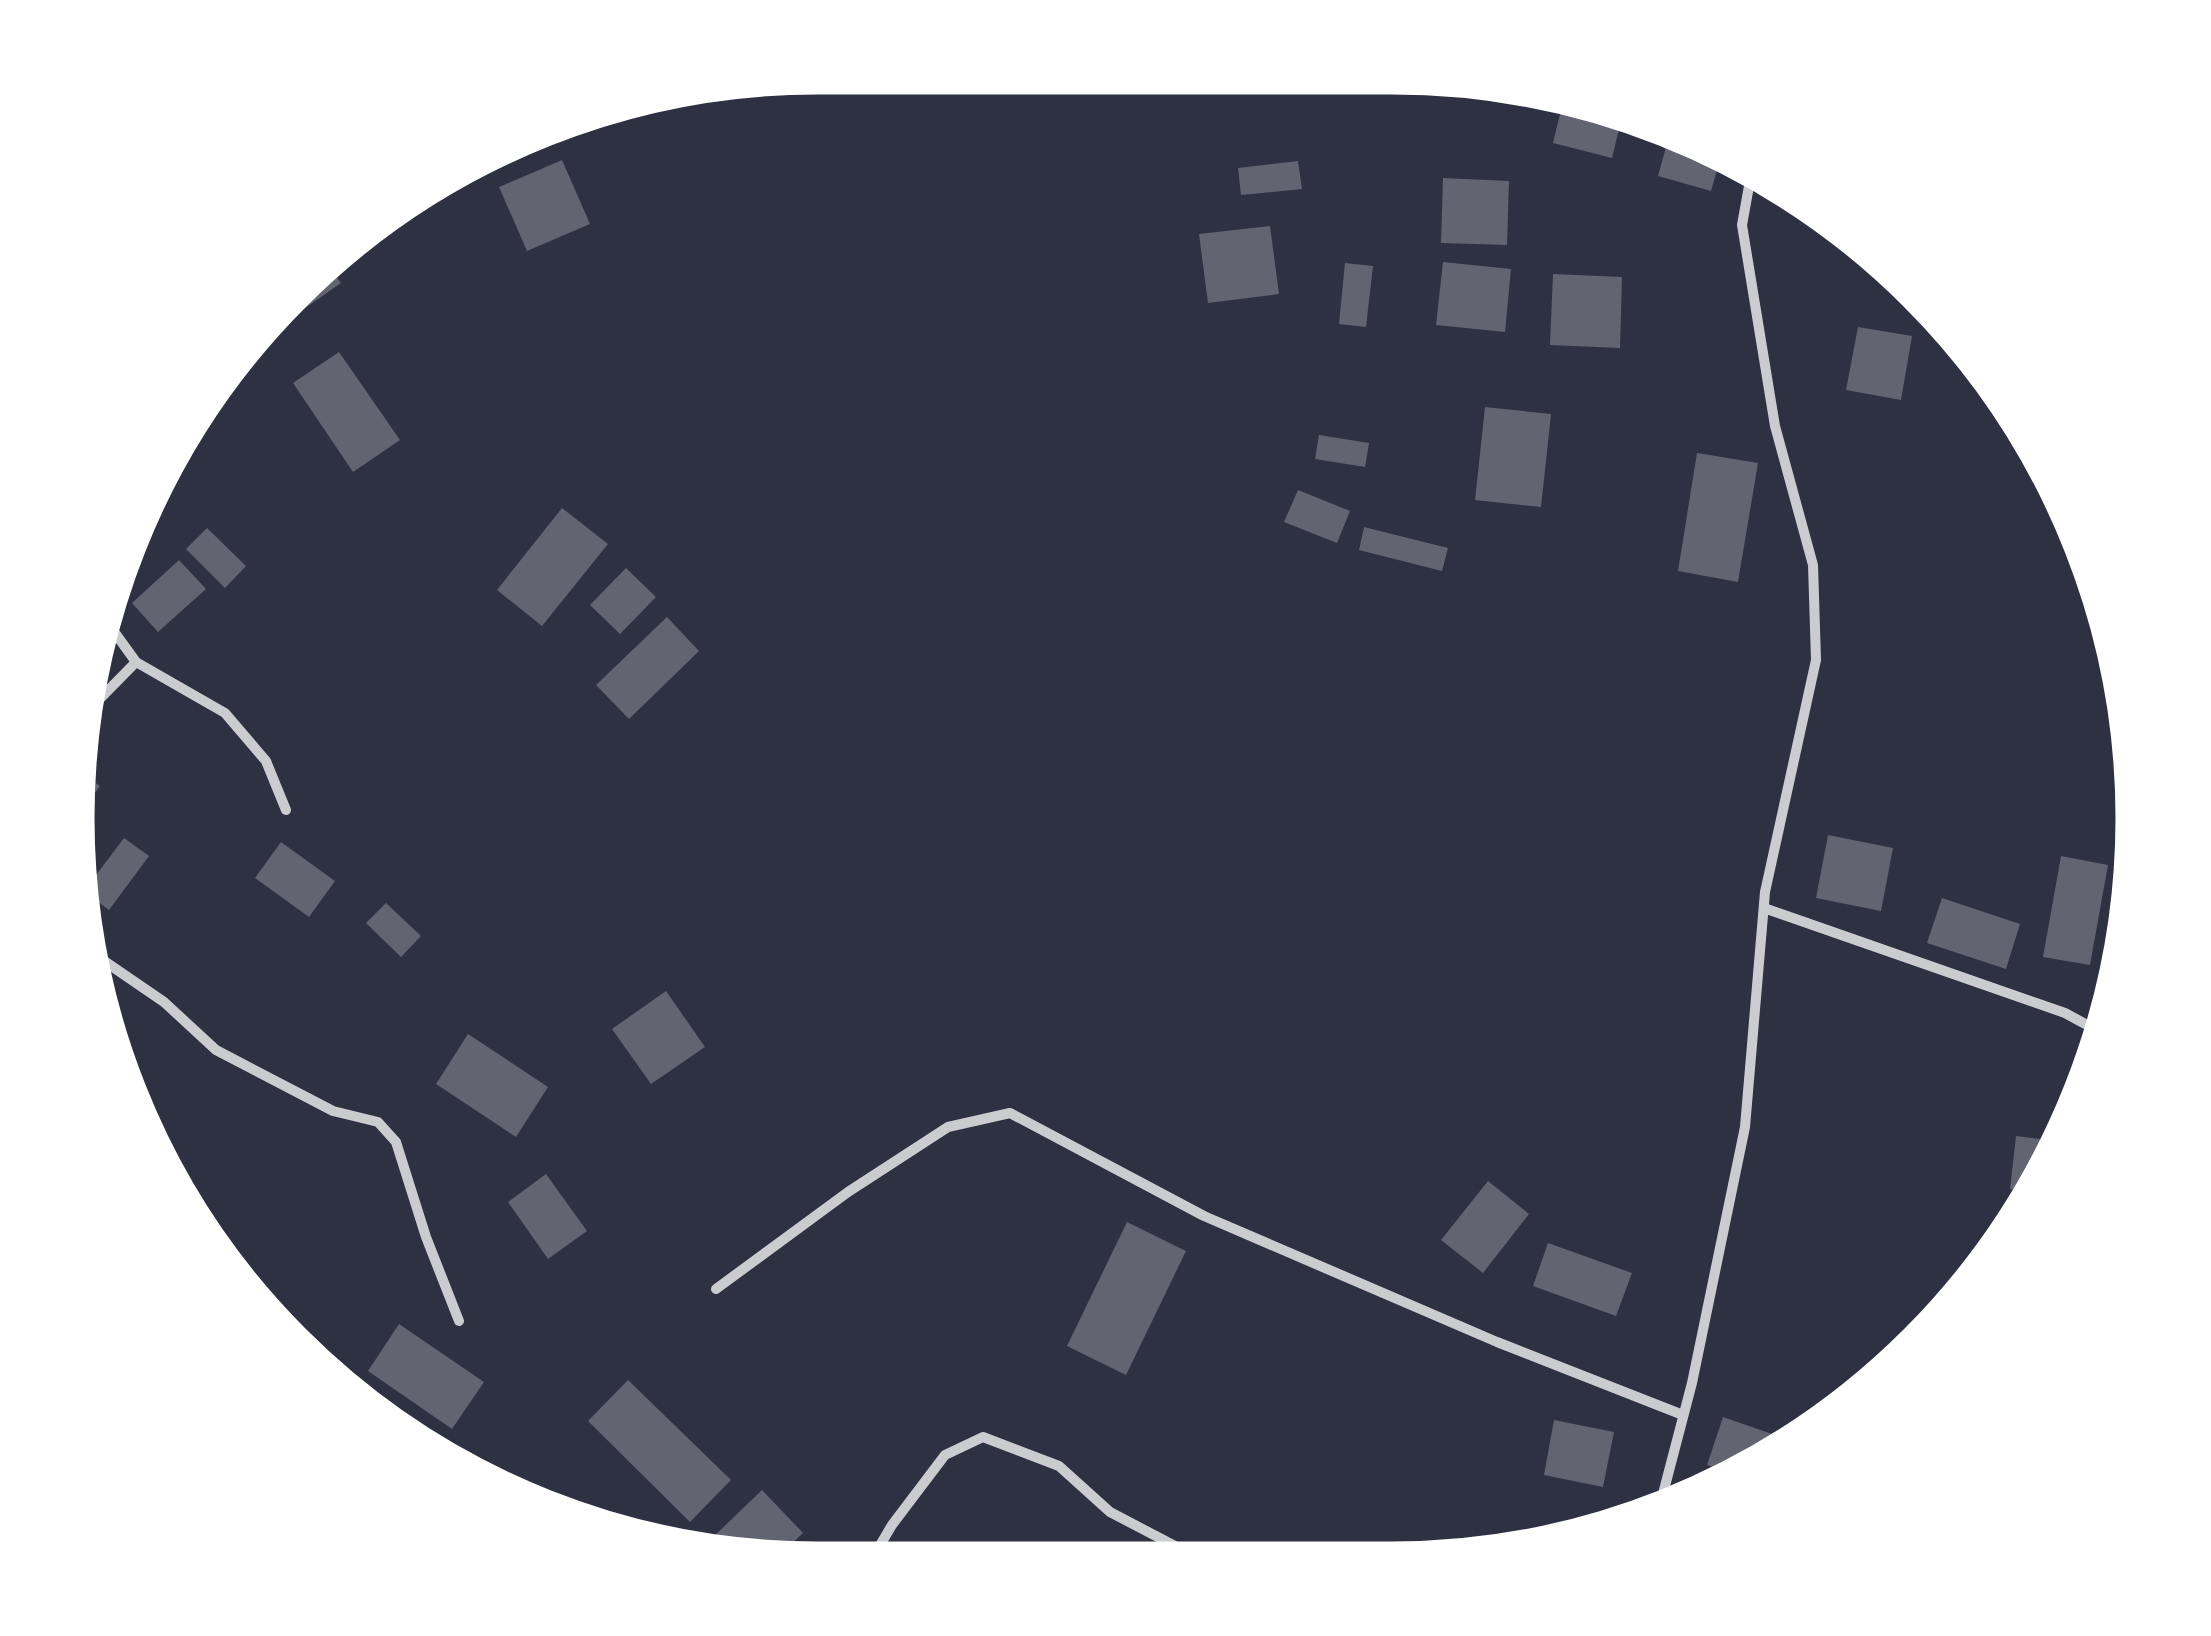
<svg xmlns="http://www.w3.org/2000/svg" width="2211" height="1636" viewBox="0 0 2211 1636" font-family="'Exo 2',sans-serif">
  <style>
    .building { fill: #626471 }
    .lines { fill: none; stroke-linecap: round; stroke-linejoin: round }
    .minor { stroke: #caccd0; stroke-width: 10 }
    .rim { fill: none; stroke: #fff; stroke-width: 5 }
  </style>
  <rect width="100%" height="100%" fill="#2d3142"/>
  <!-- building -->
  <path class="building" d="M1564 97 1585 100 1622 117 1612 158 1553 143Z
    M1666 147 1719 163 1711 191 1658 176Z
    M562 160 590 224 527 251 499 187Z
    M1298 161 1302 189 1241 195 1238 168Z
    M1443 178 1509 181 1507 245 1441 243Z
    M1270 226 1279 294 1208 303 1199 234Z
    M1443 262 1511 269 1505 332 1436 325Z
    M1345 263 1373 266 1366 327 1339 324Z
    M329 267 341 283 291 318 284 307Z
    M1553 274 1622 277 1620 348 1550 345Z
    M1858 327 1912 336 1901 400 1846 390Z
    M339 352 400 440 353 472 293 383Z
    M1485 407 1551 414 1541 507 1475 500Z
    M1319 435 1369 443 1365 467 1315 459Z
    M1697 453 1758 463 1738 582 1678 571Z
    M1298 490 1350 511 1337 543 1284 522Z
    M562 508 608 544 542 626 497 590Z
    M1364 527 1448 548 1442 571 1359 550Z
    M207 528 246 566 225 588 186 549Z
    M179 560 206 589 158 632 132 603Z
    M626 568 656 597 620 634 590 605Z
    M667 617 699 651 629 719 596 685Z
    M81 773 100 786 87 804 81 800Z
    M1828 835 1893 848 1881 911 1816 898Z
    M124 838 149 856 109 910 84 891Z
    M281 842 335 881 309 917 255 878Z
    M2061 856 2108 865 2090 965 2043 957Z
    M1942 898 2020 924 2006 969 1927 943Z
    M386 903 421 936 401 957 366 923Z
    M666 991 705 1047 651 1084 612 1029Z
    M468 1034 548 1087 516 1137 436 1084Z
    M2016 1136 2058 1141 2034 1193 2010 1189Z
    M546 1174 587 1231 548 1259 508 1202Z
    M1488 1181 1529 1214 1483 1273 1441 1240Z
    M1127 1222 1186 1251 1126 1375 1067 1346Z
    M1548 1243 1632 1273 1616 1316 1533 1286Z
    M399 1324 484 1382 452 1429 368 1371Z
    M628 1380 731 1480 690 1522 588 1421Z
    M392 1407 434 1441 428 1448 384 1416Z
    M1723 1417 1789 1440 1731 1473 1707 1465Z
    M1554 1420 1614 1432 1603 1487 1544 1475Z
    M762 1490 803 1533 776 1559 719 1551 709 1541Z"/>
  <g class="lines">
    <!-- minor -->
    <path class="minor" d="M110 626 136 662 225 713 266 761 286 810
      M82 717 136 662
      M1764 908 2065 1013 2102 1033
      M91 952 164 1002 216 1050 333 1111 378 1122 396 1142 426 1237 459 1321
      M716 1289 848 1192 948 1127 1010 1113 1204 1216 1497 1342 1683 1415
      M1659 1509 1692 1383 1745 1127 1765 892 1816 660 1813 565 1775 426 1742 225 1751 175
      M872 1559 892 1525 945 1455 983 1437 1059 1466 1110 1512 1196 1557"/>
  </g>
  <!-- crop -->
  <path d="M0 0H2211V1636H0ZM818 92H1392A726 726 0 0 1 2118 818V818A726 726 0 0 1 1392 1544H818A726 726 0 0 1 92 818V818A726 726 0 0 1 818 92Z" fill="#fff" fill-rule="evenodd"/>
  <path class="rim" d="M818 92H1392A726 726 0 0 1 2118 818V818A726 726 0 0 1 1392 1544H818A726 726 0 0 1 92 818V818A726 726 0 0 1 818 92Z"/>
</svg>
